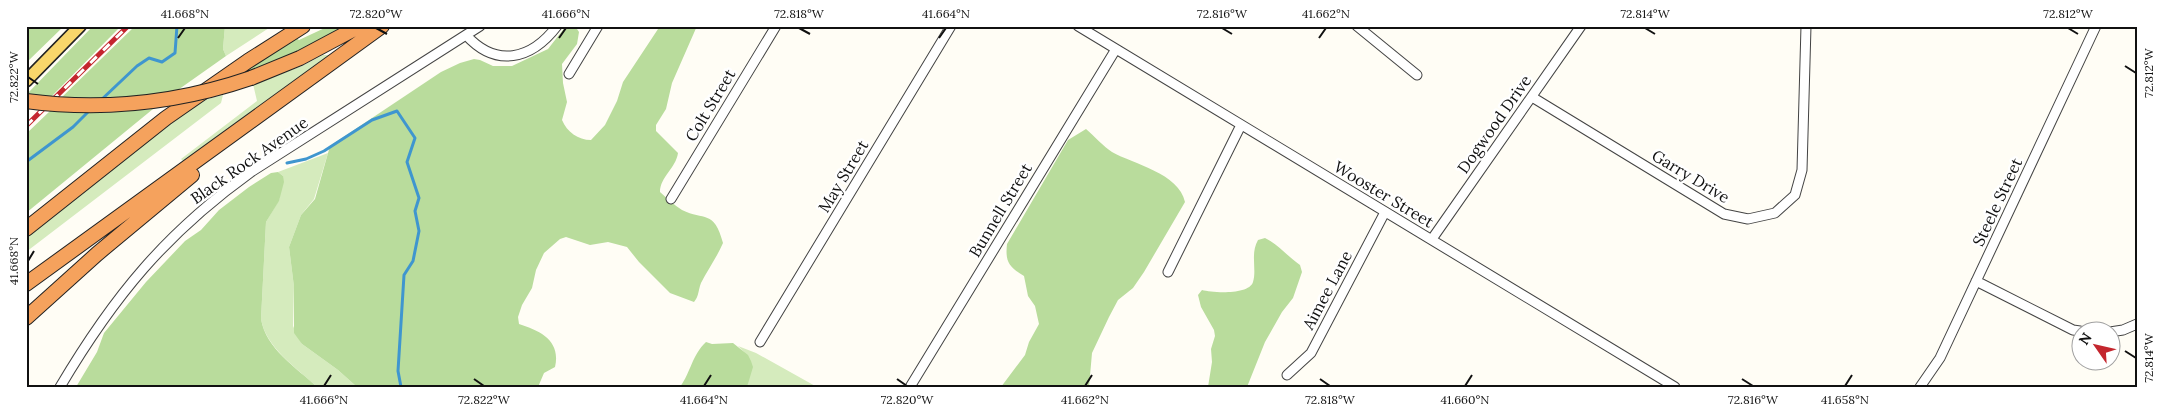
<svg xmlns="http://www.w3.org/2000/svg" width="2163" height="413" viewBox="0 0 2163 413" font-family="Lora,serif">
  <style>
    .green { fill: #d5ebbd }
    .forest { fill: #b9dc9c }
    .lines { fill: none; stroke-linecap: round; stroke-linejoin: round }
    .stream { stroke: #3f96cf; stroke-width: 3 }
    .minor-casing { stroke: #444; stroke-width: 11 }
    .major-casing { stroke: #222; stroke-width: 14 }
    .highway-casing { stroke: #222; stroke-width: 16 }
    .minor { stroke: #fff; stroke-width: 9 }
    .major { stroke: #f9d66b; stroke-width: 11 }
    .highway { stroke: #f5a25d; stroke-width: 14 }
    .rail-casing { stroke: #c4262e; stroke-width: 5 }
    .rail { stroke: #fff; stroke-width: 3; stroke-dasharray: 9; stroke-linecap: butt }
    .highway-bridge-casing { stroke: #222; stroke-width: 16; stroke-linecap: butt }
    .highway-bridge { stroke: #f5a25d; stroke-width: 14 }
    .ticks { fill: none; stroke: #111; stroke-width: 2 }
    .labels { text-anchor: middle; stroke-width: 5; stroke-linejoin: round; paint-order: stroke }
    .street-label { font-size: 16px; fill: #111; stroke: #fff }
    .neatline { fill: none; stroke: #111; stroke-width: 2 }
    .ticks-label { font-size: 12px; text-anchor: middle; fill: #111 }
  </style>
  <rect width="100%" height="100%" fill="#fffdf5"/>
  <!-- green -->
  <path class="green" d="M225 26H272L226 56 223 49Z
    M323 55H329L183 161 181 159 257 101 253 84 302 66Z
    M223 95 221 103 26 252V238L113 168 200 101Z
    M328 153 314 199 301 215 289 247 294 287 293 326 302 344 338 370 357 387H317C296 367 266 348 261 319L266 222 279 200 283 176 278 172Z
    M738 346 756 353 817 387H747C749 367 754 361 738 346Z"/>
  <!-- forest -->
  <path class="forest" d="M26 26H64L26 63Z
    M93 26H121L51 97 26 95Z
    M135 26H225L223 49 226 56 175 92 135 98H61Z
    M329 26H347L315 44 249 73V68L295 37 299 40Z
    M566 26H575L579 32 577 44 562 64 563 83 567 102 562 120C567 132 578 140 591 140L605 125 617 101 623 82 660 26H697L672 83 666 109 656 125V131L678 153C676 168 660 177 660 192 667 198 674 205 682 210 704 221 714 209 723 243 716 259 708 269 701 283 698 291 699 296 694 302L670 293 639 262 627 247 608 242 590 245 566 237 560 239 544 253 536 270 532 288 522 305 518 317 519 324C541 331 561 341 555 367L544 373 538 387H357L338 370 302 344 294 333V287L289 247 301 215 315 199 330 146 441 72 460 63 474 59 480 60 493 66H512L548 49Z
    M153 109 26 213V134L50 111 103 113Z
    M1086 129C1094 136 1104 147 1112 152 1133 164 1179 173 1185 202L1144 272 1133 288 1118 300 1109 317 1092 353 1089 387H1001L1025 355 1029 342 1039 324 1035 306 1028 296 1024 276C1009 267 1005 262 1007 244L1068 140Z
    M278 172 283 176 284 182 279 201 266 222 261 319C266 349 296 367 317 387H76L97 352 104 333 146 282 185 241 201 230 219 210 249 187 271 173Z
    M1265 238C1279 245 1287 256 1300 265L1302 272 1293 298 1282 312 1265 342 1247 387H1208L1212 362 1211 349 1215 336 1214 330 1201 307 1198 295 1202 290C1213 293 1249 295 1253 282 1257 269 1250 254 1258 240Z
    M706 342 712 344 733 343 748 355 751 361 753 367 747 387H680C691 372 692 355 706 342Z"/>
  <g class="lines">
    <!-- stream -->
    <path class="stream" d="M100 101 137 66 149 58 162 62 175 53 177 26
      M26 162 73 127 90 110
      M287 163 306 159 324 151 372 120 397 111 415 138 407 162 419 198 415 211 419 231 413 261 404 275 398 371 401 387"/>
    <defs>
      <path id="minor" d="M1078 26 1675 387
        M1357 26 1417 75
        M466 35C496 68 531 60 557 26
        M569 74 598 26
        M1532 97 1724 214 1748 219 1775 213 1795 195 1802 170 1806 26
        M671 199 776 26
        M1432 239 1581 26
        M1168 272 1241 125
        M1976 281 2073 330 2080 331
        M2110 332 2123 330 2137 324
        M760 342 951 26
        M1287 375 1311 353 1385 212
        M60 387C114 296 165 234 251 172L480 26
        M910 387 1116 49
        M1920 387 1940 358 2096 26"/>
      <path id="major" d="M26 81 80 26"/>
      <path id="highway" d="M251 78 300 58 360 26
        M26 229 166 118 248 61 303 26
        M26 284 382 26
        M26 318 97 254 192 175"/>
    </defs>
    <!-- minor casing -->
    <use href="#minor" class="minor-casing"/>
    <!-- major casing -->
    <use href="#major" class="major-casing"/>
    <!-- highway casing -->
    <use href="#highway" class="highway-casing"/>
    <!-- minor -->
    <use href="#minor" class="minor"/>
    <!-- major -->
    <use href="#major" class="major"/>
    <!-- highway -->
    <use href="#highway" class="highway"/>
    <defs>
      <path id="rail" d="M26 126 128 26"/>
    </defs>
    <!-- rail casing -->
    <use href="#rail" class="rail-casing"/>
    <!-- rail -->
    <use href="#rail" class="rail"/>
    <defs>
      <path id="highway-bridge" d="M26 101C102 111 178 103 251 78"/>
    </defs>
    <!-- highway-bridge casing -->
    <use href="#highway-bridge" class="highway-bridge-casing"/>
    <!-- highway-bridge -->
    <use href="#highway-bridge" class="highway-bridge"/>
  </g>
  <!-- ticks -->
  <path class="ticks" d="M376 28 387 34M799 28 810 34M1222 28 1232 34M1645 28 1655 34M2068 28 2078 34M178 38 185 28M559 38 566 28M939 38 946 28M1319 38 1326 28M2125 66 2136 73M28 77 38 84M28 261 34 251M2125 351 2136 358M474 379 484 386M897 379 907 386M1320 379 1330 386M1742 379 1753 386M324 386 331 375M704 386 711 375M1085 386 1092 375M1465 386 1472 375M1845 386 1852 375"/>
  <g class="labels">
    <!-- street labels -->
    <g class="street-label">
      <text transform="translate(710 105) rotate(-59)" y="6">Colt Street</text>
      <text transform="translate(1494 124) rotate(-55)" y="6">Dogwood Drive</text>
      <text transform="translate(249 160) rotate(-35)" y="6">Black Rock Avenue</text>
      <text transform="translate(843 176) rotate(-59)" y="6">May Street</text>
      <text transform="translate(1691 176) rotate(31)" y="6">Garry Drive</text>
      <text transform="translate(1384 194) rotate(31)" y="6">Wooster Street</text>
      <text transform="translate(1997 202) rotate(-65)" y="6">Steele Street</text>
      <text transform="translate(1000 210) rotate(-59)" y="6">Bunnell Street</text>
      <text transform="translate(1327 290) rotate(-62)" y="6">Aimee Lane</text>
    </g>
  </g>
  <!-- border -->
  <rect width="2163" height="413" fill="none" stroke="#ffffff" stroke-width="55"/>
  <!-- north arrow -->
  <g transform="translate(2096 346) rotate(304)"><circle r="24" fill="#ffffff" stroke="#a0a0a0"/>
  <path d="M0-4L9 19L0 12L-9 19Z" fill="#c4262e"/>
  <text y="-8" font-size="14" font-weight="bold" text-anchor="middle" fill="#111111">N</text>
  </g>
  <rect x="28" y="28" width="2108" height="358" class="neatline"/>
  <g class="ticks-label">
    <text x="185" y="18">41.668°N</text>
    <text x="376" y="18">72.820°W</text>
    <text x="566" y="18">41.666°N</text>
    <text x="799" y="18">72.818°W</text>
    <text x="946" y="18">41.664°N</text>
    <text x="1222" y="18">72.816°W</text>
    <text x="1326" y="18">41.662°N</text>
    <text x="1645" y="18">72.814°W</text>
    <text x="2068" y="18">72.812°W</text>
    <text transform="translate(2149 73) rotate(-90)" y="4">72.812°W</text>
    <text transform="translate(14 77) rotate(-90)" y="4">72.822°W</text>
    <text transform="translate(14 261) rotate(-90)" y="4">41.668°N</text>
    <text transform="translate(2149 358) rotate(-90)" y="4">72.814°W</text>
    <text x="324" y="404">41.666°N</text>
    <text x="484" y="404">72.822°W</text>
    <text x="704" y="404">41.664°N</text>
    <text x="907" y="404">72.820°W</text>
    <text x="1085" y="404">41.662°N</text>
    <text x="1330" y="404">72.818°W</text>
    <text x="1465" y="404">41.660°N</text>
    <text x="1753" y="404">72.816°W</text>
    <text x="1845" y="404">41.658°N</text>
  </g>
</svg>
